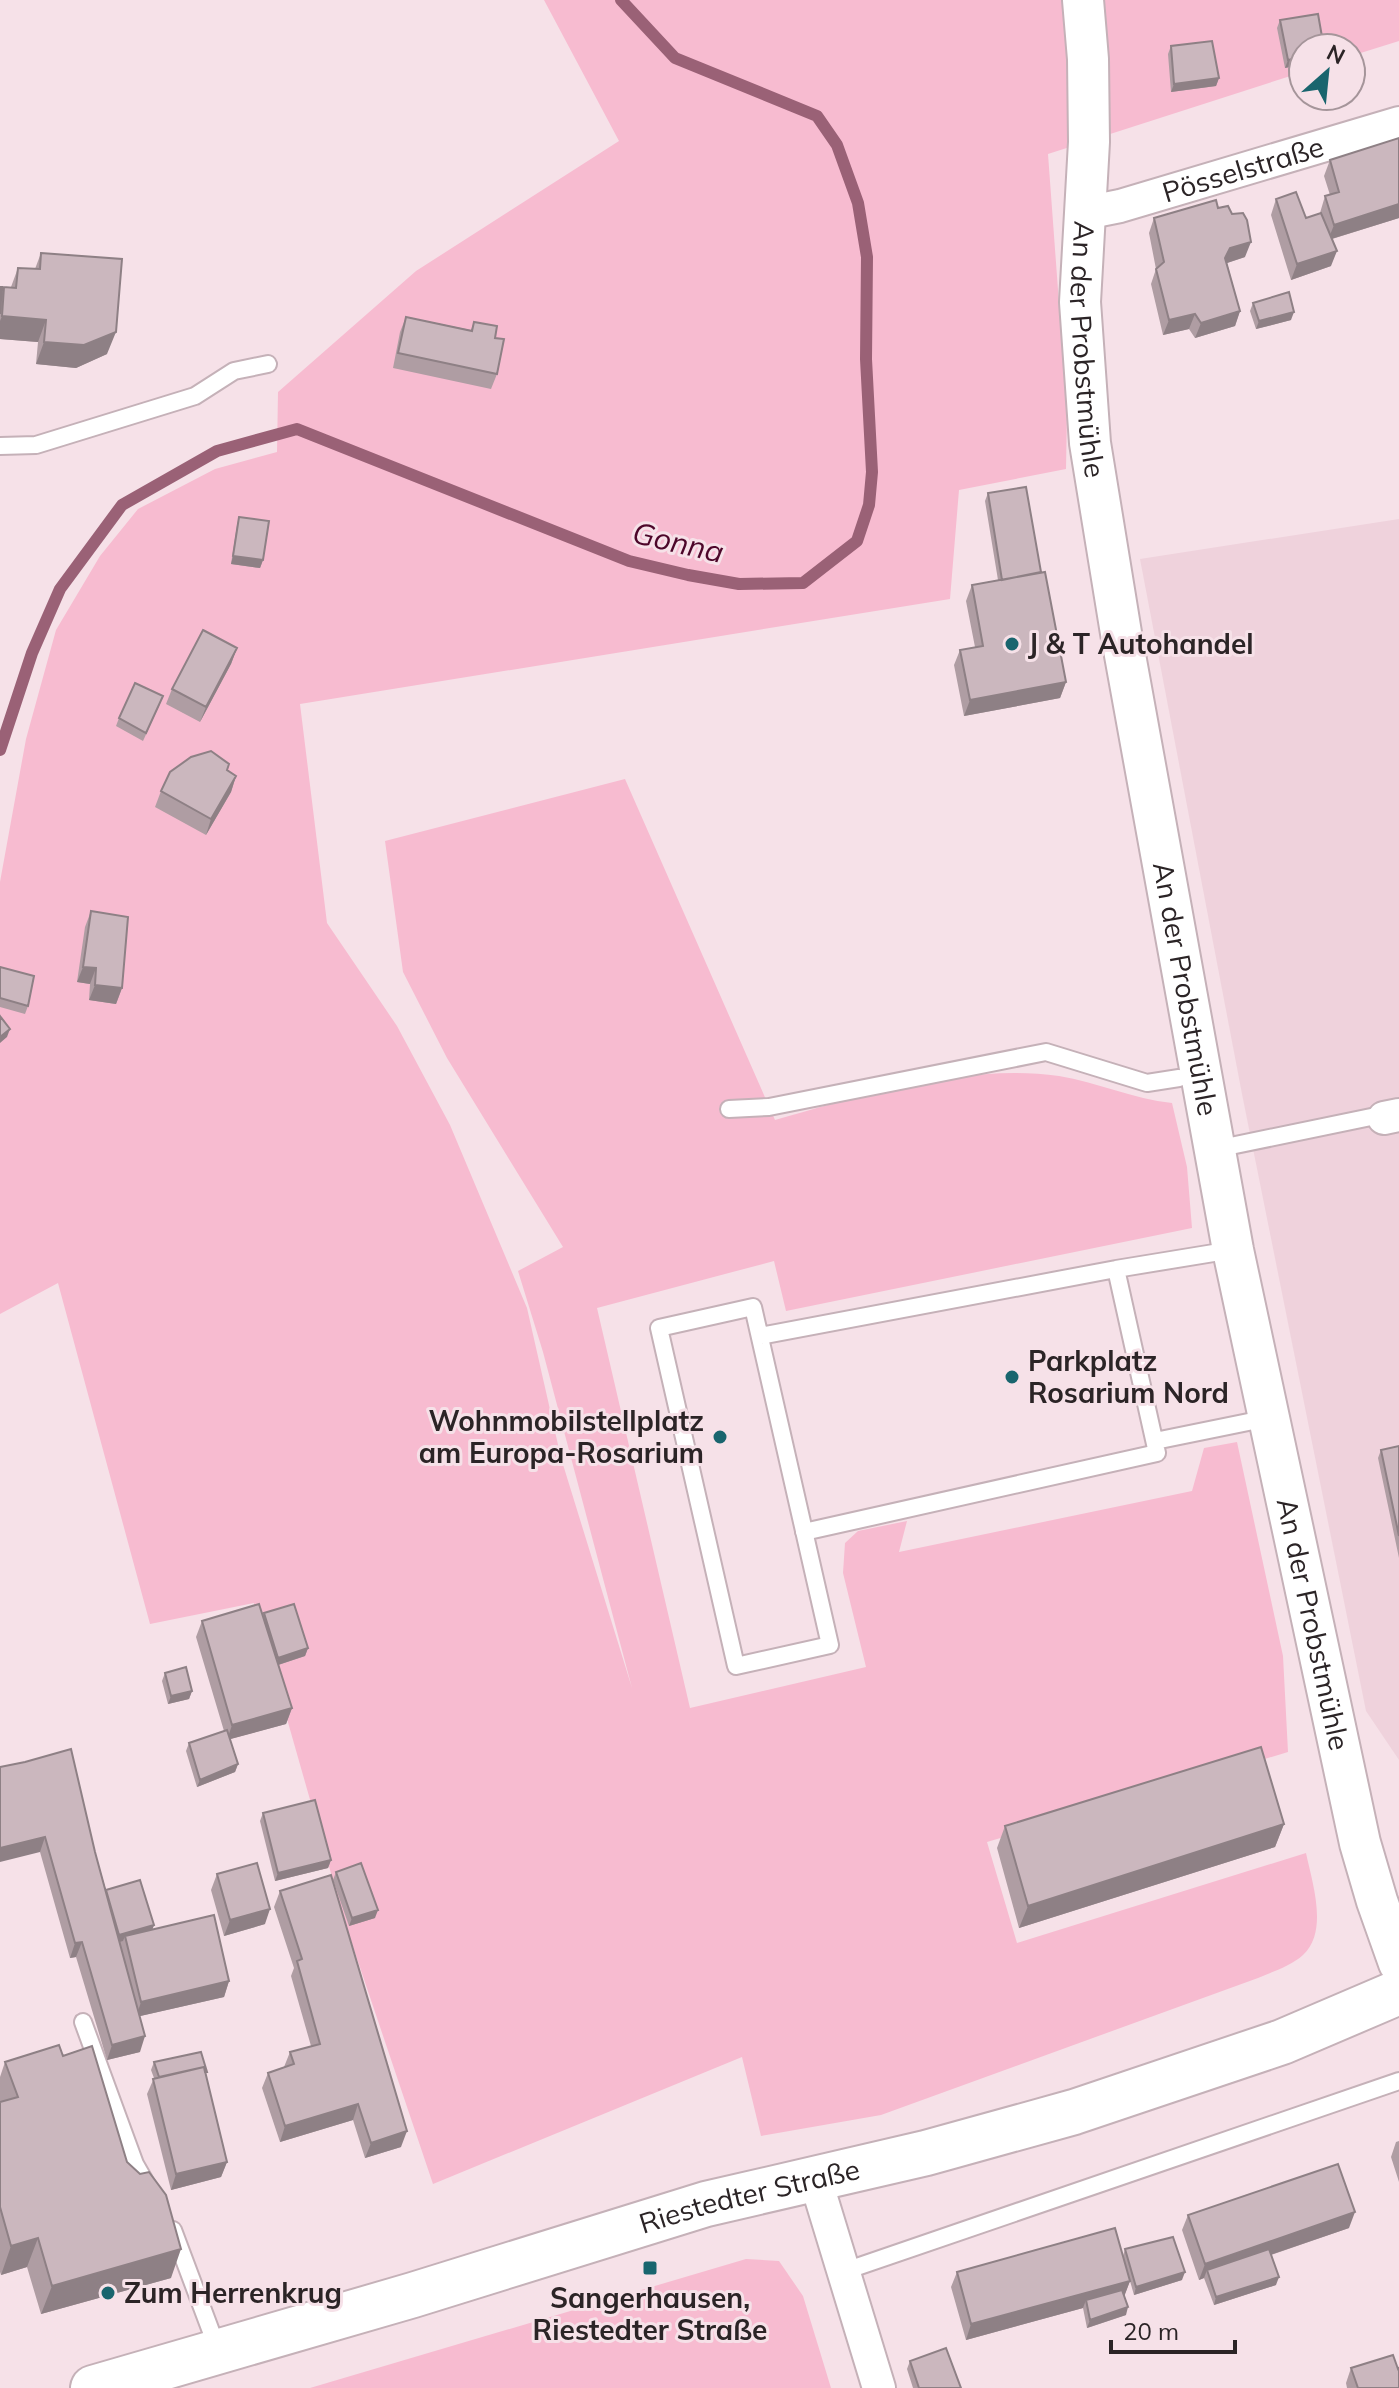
<svg xmlns="http://www.w3.org/2000/svg" width="1399" height="2388" viewBox="0 0 1399 2388" font-family="Mulish,sans-serif">
  <style>
    .built { fill: #efd2dc }
    .green { fill: #f7bbd0 }
    .lines { fill: none; stroke-linecap: round; stroke-linejoin: round }
    .stream { stroke: #9a6176; stroke-width: 12 }
    .service-casing { stroke: #c5b1b8; stroke-width: 20 }
    .minor-casing { stroke: #c5b1b8; stroke-width: 36 }
    .tertiary-casing { stroke: #c5b1b8; stroke-width: 44 }
    .secondary-casing { stroke: #c5b1b8; stroke-width: 48 }
    .service { stroke: #fff; stroke-width: 16 }
    .minor { stroke: #fff; stroke-width: 32 }
    .tertiary { stroke: #fff; stroke-width: 40 }
    .secondary { stroke: #fff; stroke-width: 44 }
    .wall { fill: #af9da3 }
    .shaded-wall { fill: #8e8085 }
    .building { fill: #cbb7be; stroke: #8e8085; stroke-width: 2 }
    .poi-dot { fill: #19656e; stroke: #f6e1e8; stroke-width: 3 }
    .labels { text-anchor: middle; stroke-width: 6; stroke-linejoin: round; paint-order: stroke }
    .street-label { font-size: 28px; fill: #2b2426; stroke: #f6e1e8 }
    .poi-label { font-size: 28px; font-weight: bold; fill: #2b2426; stroke: #f6e1e8; text-anchor: start }
    .water-label { font-size: 30px; font-style: italic; fill: #4d062a; stroke: #f6e1e8 }
  </style>
  <rect width="100%" height="100%" fill="#f6e1e8"/>
  <!-- built -->
  <path class="built" d="M1399 519V1760L1366 1711 1242 1094 1140 559Z"/>
  <!-- green -->
  <path class="green" d="M544 0H1399V41L1351 56V48H1303V72L1048 154 1067 412 1066 469 959 490 950 599 300 704 327 923 397 1026 450 1125 527 1308 561 1458 632 1688 543 1352 518 1271 563 1247 447 1058 403 972 385 841 625 779 775 1120C863 1095 968 1063 1059 1076 1097 1082 1133 1099 1172 1103L1187 1167 1192 1228 786 1311 774 1261 597 1308 690 1708 866 1667 843 1573 845 1543 858 1531 907 1521 899 1552 1192 1491 1204 1448 1237 1442 1283 1656 1288 1752 987 1842 1017 1943 1306 1853C1312 1882 1329 1931 1303 1955 1291 1966 1272 1972 1258 1978L881 2115 761 2136 742 2057 433 2184 346 1926 254 1603 150 1624 58 1283 0 1314V882L26 739 56 630 100 556 138 509 215 469 277 452 278 392 416 271 619 141Z
    M746 2259 779 2261 803 2296 831 2388H310Z"/>
  <g class="lines">
    <!-- stream -->
    <path class="stream" d="M0 750 32 653 60 589 122 505 217 451 297 429 629 561 688 575 739 584 803 583 857 541 869 505 872 472 866 359 867 257 858 203 837 145 817 116 675 58 621 0"/>
    <defs>
      <path id="service" d="M0 446 36 445 195 396 234 371 268 364
        M729 1109 769 1107 1046 1052 1147 1083 1179 1078
        M1216 1149 1371 1117 1384 1118
        M753 1307 830 1645 736 1666 659 1328Z
        M760 1336 1116 1269 1232 1250
        M1155 1441 1268 1418
        M804 1532 1157 1453 1116 1269
        M83 2022 135 2164 151 2192
        M173 2230 218 2350
        M845 2271 1399 2081"/>
      <g id="minor">
        <path id="s1" d="M1085 213 1120 206 1399 123"/>
        <path d="M1384 1118 1399 1115"/>
        <path d="M815 2178 879 2388"/>
      </g>
      <g id="tertiary">
        <path id="s2" d="M1083 0 1088 59 1089 142 1080 302 1090 443 1121 633 1233 1250 1360 1843 1377 1901 1399 1963"/>
      </g>
      <g id="secondary">
        <path id="s3" d="M93 2388 413 2295 706 2204 926 2153 1074 2112 1282 2042 1399 1992"/>
      </g>
    </defs>
    <!-- service casing -->
    <use href="#service" class="service-casing"/>
    <!-- minor casing -->
    <use href="#minor" class="minor-casing"/>
    <!-- tertiary casing -->
    <use href="#tertiary" class="tertiary-casing"/>
    <!-- secondary casing -->
    <use href="#secondary" class="secondary-casing"/>
    <!-- service -->
    <use href="#service" class="service"/>
    <!-- minor -->
    <use href="#minor" class="minor"/>
    <!-- tertiary -->
    <use href="#tertiary" class="tertiary"/>
    <!-- secondary -->
    <use href="#secondary" class="secondary"/>
  </g>
  <!-- wall -->
  <path class="wall" d="M1280 20 1303 48V64L1285 68 1277 28Z
    M1171 46 1219 78 1216 86 1171 92 1168 54Z
    M1399 138V218L1332 239 1331 266 1291 280 1271 215 1276 199 1306 218 1320 213 1325 196 1330 195 1324 176 1330 160Z
    M1218 208 1245 257 1227 263 1240 311 1235 326 1195 338 1189 329 1163 335 1151 284 1156 269 1149 233 1154 218Z
    M41 253 107 354 76 368 36 364 38 342 0 339V287L2 294 4 287H11L18 268 35 269Z
    M1253 303 1291 320 1256 329 1250 311Z
    M406 317 471 330 474 322 495 338 497 374 491 389 393 368 400 332Z
    M988 493 1041 572 1066 682 1060 698 964 716 954 665 960 650 975 647 966 601 972 585 998 580 985 501Z
    M239 517 263 560 260 568 231 564 237 525Z
    M237 648 231 664 200 722 166 704 172 689Z
    M160 704 143 741 116 726 119 718Z
    M227 770 236 776 231 792 206 835 155 807 161 791Z
    M91 911 122 988 116 1004 89 1000 90 984 77 982 85 927Z
    M0 967 28 1006 25 1014 0 1007Z
    M1399 1446V1558L1378 1458 1381 1450Z
    M264 1613 308 1648 305 1656 278 1665 292 1708 286 1724 230 1739 238 1764 235 1772 197 1787 186 1751 189 1743 224 1731 196 1637 202 1621 263 1616Z
    M165 1673 192 1691 189 1699 168 1704 162 1681Z
    M0 1767 95 1852 106 1890 154 1925 152 1930 229 1981 224 1997 140 2016V2052L107 2060 76 1957 70 1958 40 1852Z
    M263 1813 331 1860 328 1868 275 1881 260 1821Z
    M1284 1824 1275 1847 1019 1928 997 1848 1005 1826Z
    M336 1872 375 1918 349 1926 333 1880Z
    M217 1874 265 1924 224 1936 211 1890Z
    M280 1891 401 2147 365 2158 353 2120 280 2142 262 2088 268 2073 284 2067 290 2052 311 2046 291 1976 294 1968 274 1907Z
    M63 2056 127 2162 171 2278 41 2314 27 2267 1 2275 0 2272V2077L5 2062Z
    M154 2062 206 2075 227 2162 221 2177 171 2190 147 2094 154 2078 151 2070Z
    M1399 2141V2182L1391 2157 1396 2142Z
    M1188 2215 1349 2228 1271 2255 1276 2285 1214 2305 1204 2278 1199 2280 1182 2230Z
    M1125 2249 1182 2280 1134 2295 1130 2281 1124 2296 1126 2315 1087 2328 1083 2308 966 2340 951 2287 957 2272 1123 2256Z
    M910 2361 961 2388H913L907 2369Z
    M1351 2368 1398 2369 1399 2388H1347L1346 2383Z"/>
  <!-- shaded-wall -->
  <path class="shaded-wall" d="M1303 57V64L1285 68 1288 60Z
    M1219 78 1216 86 1171 92 1174 84Z
    M1399 204V218L1328 240 1334 225Z
    M1251 242 1245 257 1224 264 1225 258 1230 248Z
    M1337 251 1331 266 1291 280 1297 264Z
    M1240 311 1235 326 1195 338 1201 323Z
    M1294 312 1291 320 1256 329 1259 321Z
    M1195 314 1189 329 1163 335 1169 320Z
    M2 316 46 320 38 342 0 339V321Z
    M116 332 107 354 76 368 36 364 44 342Z
    M233 556 263 560 260 568 231 564Z
    M237 648 231 664 200 722 206 707Z
    M1066 682 1060 698 964 716 970 700Z
    M236 776 231 792 206 835 211 819Z
    M83 967 96 968 90 984 77 982Z
    M95 985 122 988 116 1004 89 1000Z
    M10 1029 7 1037 0 1043V1037Z
    M308 1648 305 1656 275 1666 278 1658Z
    M192 1691 189 1699 168 1704 171 1696Z
    M292 1708 286 1724 227 1740 232 1725Z
    M238 1764 235 1772 197 1787 200 1780Z
    M1284 1824 1275 1847 1019 1928 1028 1906Z
    M45 1837 40 1852 0 1862V1848Z
    M331 1860 328 1868 275 1881 278 1873Z
    M270 1909 265 1924 224 1936 230 1920Z
    M378 1910 375 1918 349 1926 352 1918Z
    M154 1925 151 1933 125 1936 123 1941 116 1943 119 1935Z
    M82 1942 76 1957 70 1958 75 1943Z
    M229 1981 224 1997 136 2017 141 2002Z
    M145 2036 140 2052 107 2060 112 2045Z
    M358 2104 353 2120 280 2142 285 2126Z
    M407 2131 401 2147 365 2158 371 2143Z
    M227 2162 221 2177 171 2190 176 2174Z
    M1355 2212 1349 2228 1209 2276 1207 2270 1204 2278 1199 2280 1205 2264Z
    M38 2238 27 2267 1 2275 11 2246Z
    M181 2249 171 2278 41 2314 52 2286Z
    M1185 2272 1182 2280 1134 2295 1136 2287Z
    M1279 2277 1276 2285 1214 2305 1216 2297Z
    M1130 2281 1124 2297 1086 2300 1083 2308 966 2340 971 2324Z
    M1128 2307 1126 2315 1087 2328 1090 2320Z"/>
  <!-- building -->
  <path class="building" d="M1318 14 1324 48H1303V57L1288 60 1280 20Z
    M1212 41 1219 78 1174 84 1171 46Z
    M1399 138V204L1334 225 1325 196 1339 192 1330 160Z
    M1296 192 1306 218 1321 213 1337 251 1297 264 1276 199Z
    M1216 200 1218 208 1228 206 1232 214 1243 213 1247 220 1251 242 1230 248 1225 258 1240 311 1201 323 1195 314 1169 320 1156 269 1164 262 1154 218Z
    M41 253 122 259 116 332 84 345 44 342 46 320 2 316 4 287 16 288 18 268 40 269Z
    M0 287H2L0 314Z
    M1289 292 1294 312 1259 321 1253 303Z
    M406 317 472 331 474 322 497 326 495 338 504 339 497 374 398 353Z
    M1026 487 1041 572 1002 580 988 493Z
    M239 517 269 521 263 560 233 556Z
    M1045 572 1066 682 970 700 960 650 983 646 972 585Z
    M203 630 237 648 206 707 172 689Z
    M135 683 163 696 146 733 119 718Z
    M211 751 229 764 227 770 236 776 211 819 161 791 170 772 191 757Z
    M91 911 128 917 122 988 95 985 96 968 83 967Z
    M0 967 34 976 28 1006 0 998Z
    M0 1016 10 1029 0 1037Z
    M1399 1446V1536L1381 1450Z
    M259 1604 292 1708 232 1725 202 1621Z
    M294 1604 308 1648 278 1658 264 1613Z
    M186 1667 192 1691 171 1696 165 1673Z
    M227 1730 238 1764 200 1780 189 1743Z
    M1261 1747 1284 1824 1028 1906 1005 1826Z
    M71 1749 95 1852 145 2036 112 2045 82 1942 75 1943 45 1837 0 1848V1767L25 1762Z
    M315 1800 331 1860 278 1873 263 1813Z
    M257 1863 270 1909 230 1920 217 1874Z
    M361 1863 378 1910 352 1918 336 1872Z
    M331 1875 407 2131 371 2143 358 2104 285 2126 268 2073 294 2064 290 2052 320 2044 297 1961 302 1959 280 1891Z
    M140 1880 154 1925 119 1935 106 1890Z
    M214 1915 229 1981 141 2002 125 1936Z
    M59 2045 63 2056 92 2046 127 2162 140 2174 149 2172 166 2195 181 2249 52 2286 38 2238 11 2246 0 2207V2102L18 2097 5 2062Z
    M201 2052 207 2072H205L204 2067 159 2077 154 2062Z
    M204 2067 227 2162 176 2174 153 2079Z
    M1338 2164 1355 2212 1205 2264 1188 2215Z
    M1115 2228 1130 2281 971 2324 957 2272Z
    M1173 2237 1185 2272 1136 2287 1125 2249Z
    M1269 2249 1279 2277 1216 2297 1207 2270Z
    M1122 2290 1128 2307 1090 2320 1086 2300Z
    M946 2348 961 2388H919L910 2361Z
    M1393 2355 1398 2369 1399 2368V2388H1358L1351 2368Z"/>
  <!-- markers -->
  <g class="poi-dot">
    <circle cx="1012" cy="644" r="8"/>
    <circle cx="1012" cy="1377" r="8"/>
    <circle cx="720" cy="1437" r="8"/>
    <rect x="642" y="2260" width="16" height="16" rx="4"/>
    <circle cx="108" cy="2293" r="8"/>
  </g>
  <g class="labels">
    <!-- street labels -->
    <g class="street-label">
      <text dy="10" stroke="none"><textPath href="#s1" startOffset="164">Pösselstraße</textPath></text>
      <text dy="10" stroke="none"><textPath href="#s2" startOffset="350">An der Probstmühle</textPath></text>
      <text dy="10" stroke="none"><textPath href="#s2" startOffset="998">An der Probstmühle</textPath></text>
      <text dy="10" stroke="none"><textPath href="#s2" startOffset="1646">An der Probstmühle</textPath></text>
      <text dy="10" stroke="none"><textPath href="#s3" startOffset="684">Riestedter Straße</textPath></text>
    </g>
    <!-- poi labels -->
    <g class="poi-label">
      <text x="1028" y="654">J &amp; T Autohandel</text>
      <text x="1028" y="1371">Parkplatz<tspan x="1028" dy="32">Rosarium Nord</tspan></text>
      <text x="704" y="1431" text-anchor="end">Wohnmobilstellplatz<tspan x="704" dy="32">am Europa-Rosarium</tspan></text>
      <text x="124" y="2303">Zum Herrenkrug</text>
      <text x="650" y="2308" text-anchor="middle">Sangerhausen,<tspan x="650" dy="32">Riestedter Straße</tspan></text>
    </g>
    <!-- water labels -->
    <g class="water-label">
      <text transform="translate(678 543) rotate(13)" y="10">Gonna</text>
    </g>
  </g>
  <!-- north arrow -->
  <g transform="translate(1327 72) rotate(27)"><circle r="38" fill="#f6e1e8" stroke="#a5959a" stroke-width="2"/>
  <path d="M0-6L14 30L0 20L-14 30Z" fill="#19656e"/>
  <text y="-12" font-size="22" font-weight="bold" text-anchor="middle" fill="#2b2426">N</text>
  </g>
  <!-- scale -->
  <path d="M1111 2340v12h124v-12" fill="none" stroke="#2b2426" stroke-width="4"/>
  <text x="1123" y="2340" font-size="24" fill="#2b2426" stroke="#f6e1e8" stroke-width="6" paint-order="stroke">20 m</text>
</svg>
